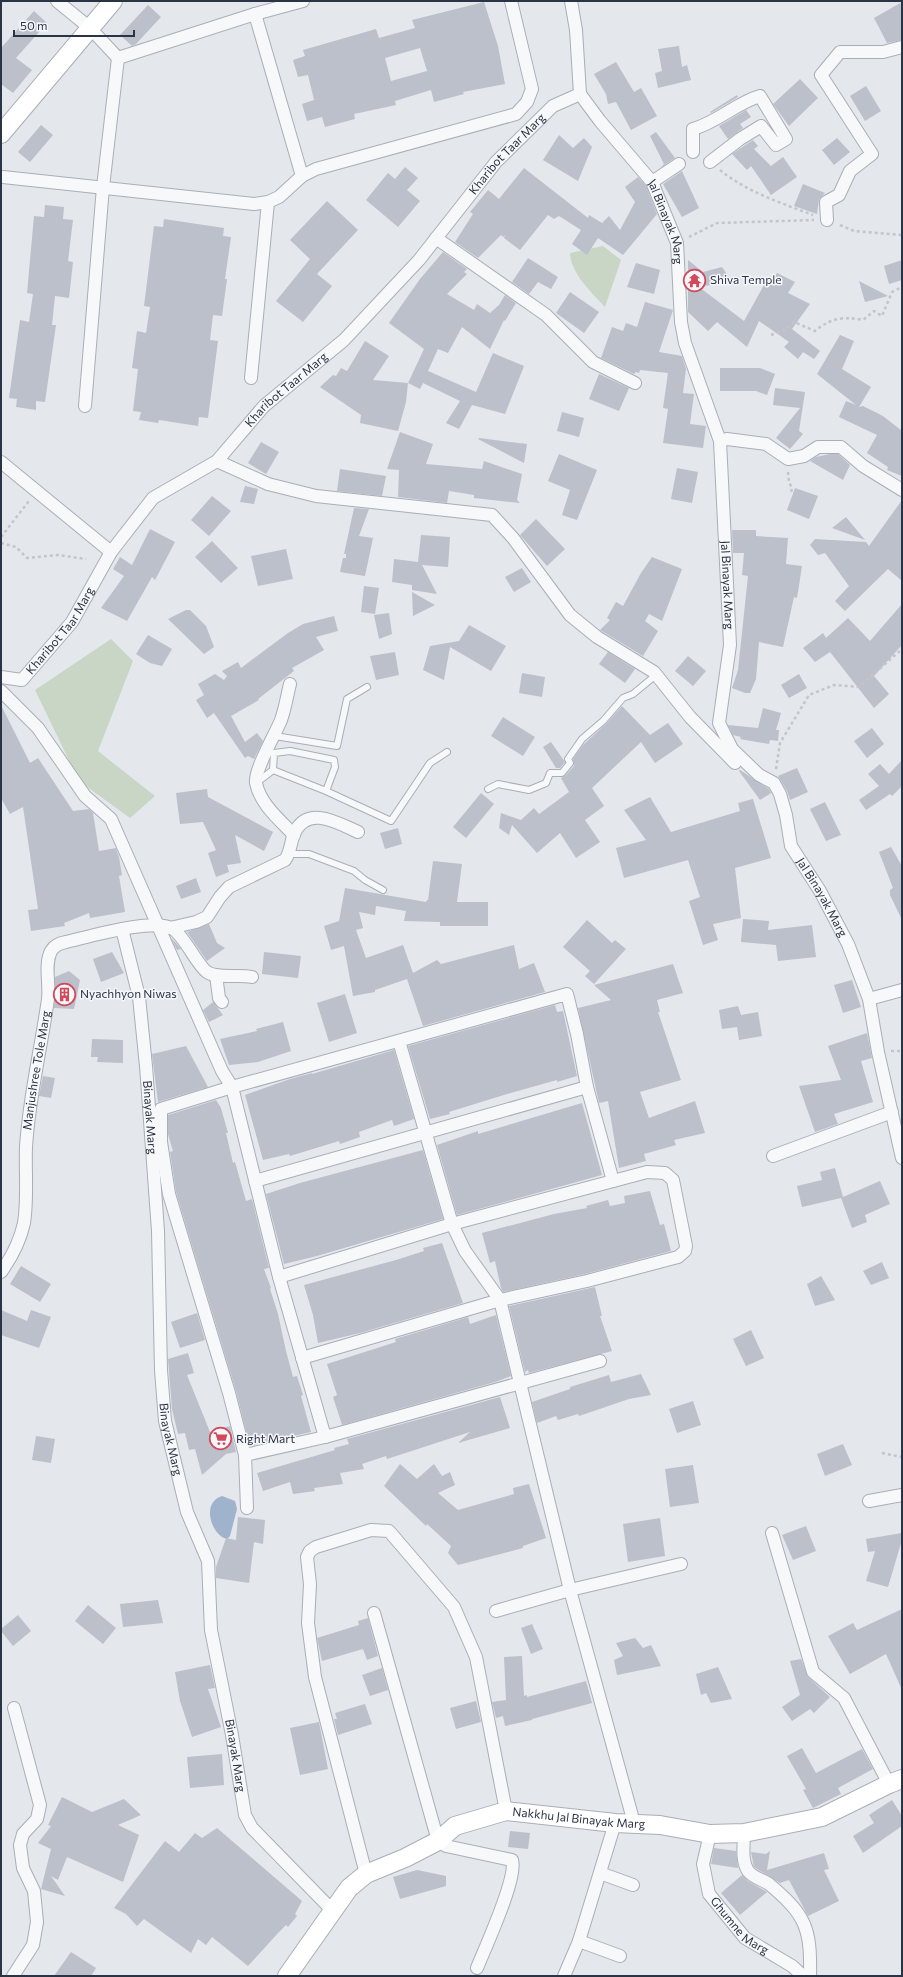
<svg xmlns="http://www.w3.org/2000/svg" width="903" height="1977" viewBox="0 0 903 1977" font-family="Commissioner,sans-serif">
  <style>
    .green { fill: #c9d6c5 }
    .water { fill: #9fb4cc }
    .building { fill: #bbc0ca; fill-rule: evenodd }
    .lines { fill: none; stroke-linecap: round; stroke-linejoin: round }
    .lane-casing { stroke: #a9aeb7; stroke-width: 8 }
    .street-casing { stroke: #a9aeb7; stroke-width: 14 }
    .secondary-casing { stroke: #a9aeb7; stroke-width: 20 }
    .path { stroke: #c2c5cb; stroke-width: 2.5; stroke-dasharray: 3 3; stroke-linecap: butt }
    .lane { stroke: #f7f8fa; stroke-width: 6 }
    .street { stroke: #f7f8fa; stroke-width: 12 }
    .secondary { stroke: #fff; stroke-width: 18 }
    .labels { text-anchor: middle; stroke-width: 3; stroke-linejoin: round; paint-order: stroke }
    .street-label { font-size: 12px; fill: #2b3445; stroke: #f4f6f9 }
    .poi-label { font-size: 12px; fill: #2b3445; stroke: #f4f6f9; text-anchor: start }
  </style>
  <rect width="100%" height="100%" fill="#e4e7ec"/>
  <!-- green -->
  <path class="green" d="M603 246 621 260 605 307C592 293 571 274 570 253Z
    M111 639 133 661 98 751 155 796 130 818 79 781 35 690Z"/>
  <!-- water -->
  <path class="water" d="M222 1496 235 1501 237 1509 230 1536 227 1539C212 1536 200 1503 222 1496Z"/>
  <!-- building -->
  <path class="building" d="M484 2 498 46 505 84 463 92 464 94 434 102 431 90 395 101 396 105 354 114 355 119 325 127 322 117 307 121 302 104 314 100 308 75 298 77 293 60 305 56 303 50 376 29 379 38 415 28 412 20ZM420 48 427 71 391 81 385 58Z
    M902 2V40L887 43 874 18Z
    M148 5 161 17 136 44 132 46 120 35Z
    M34 11 47 23 16 58 32 70 13 93 1 84V48Z
    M679 46 682 67 687 65 691 80 658 88 655 73 662 71 658 49Z
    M616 62 634 92 641 88 657 116 631 130 616 102 608 104 606 94 594 74Z
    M800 79 818 98 789 126 773 104Z
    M866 86 881 111 865 121 850 96Z
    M737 95 738 97 711 113 710 112Z
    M746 110 751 117 740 124 743 128 728 139 719 126Z
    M41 125 53 135 30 162 18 152Z
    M656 132 675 158 660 168 664 164 650 136Z
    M559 135 573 148 584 138 592 147 578 181 543 160Z
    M837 138 850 152 834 165 822 150Z
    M753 140 758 146 754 149 771 166 783 157 797 177 771 195 751 166 747 170 732 154Z
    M405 167 418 178 407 190 420 201 398 227 366 200 388 173 395 179Z
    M524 168 588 218 589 215 602 223 609 216 620 230 635 202 625 187 638 177 646 186 657 214 623 255 598 238 587 255 572 244 581 230 559 216 554 219 548 215 520 250 504 238 505 235 503 237 501 235 478 258 455 242 473 214 470 212 488 190 499 199Z
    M682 171 699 208 682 217 663 184Z
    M803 184 825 193 819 199 817 214 794 206Z
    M327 201 358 230 317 274 332 286 303 322 276 301 310 259 290 240Z
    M45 205 64 207 63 219 73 220 68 261 73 262 69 298 55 296 52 325H56L45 402 36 401V410L16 407 17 399 9 398 20 320 29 322 33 294 27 293 34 216 44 217Z
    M164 219 224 228 223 236 231 237 225 279H227L222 316 213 315 210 340 218 341 208 418 199 417 198 426 159 420 158 423 139 420 141 412 133 411 138 369 132 368 137 331 146 333 150 307 144 306 154 226 163 227Z
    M443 252 467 269 464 272 467 274 447 294 474 310 477 304 490 313 499 305 505 295 516 303 505 321 504 320 490 349 462 327 448 353 438 349 428 371 476 392 493 353 524 366 505 414 472 405 459 429 446 423 460 401 423 383 420 389 408 383 424 349 389 323 420 279Z
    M528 258 558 277 551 289 538 282 529 294 512 282Z
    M688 260 703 272 722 267 732 281 699 287 744 321 764 285 769 287 777 273 795 282 788 293 810 304 792 329 820 351 814 359 803 352 798 359 784 347 789 342 759 321 747 347 717 322 708 331 688 312Z
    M902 260V280L889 284 884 266Z
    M636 263 660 270 654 294 627 287Z
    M859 281 888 296 865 302Z
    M570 292 599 312 584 333 556 313Z
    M645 302 673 310 659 352 682 356 686 369 683 393 694 394 690 424 706 426 703 448 663 443 668 409 663 408 668 373 640 370 639 373 636 372 634 374 601 358 612 327 623 331 626 323 637 327Z
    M840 335 854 341 842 369 871 387 859 407 863 406 883 416 902 431V476L887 470 888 467 867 453 877 435 839 417 846 401 856 405 817 374Z
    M365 341 389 356 373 380 408 383 406 402 398 431 360 423 361 415 320 387 333 375 336 376 341 368 347 371Z
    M720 368H760L775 374 767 395 756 391H720Z
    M599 374 629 388 619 411 589 399Z
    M775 388 805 392 799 431 803 434 790 449 776 438 800 408 773 405Z
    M562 412 584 418 579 437 557 431Z
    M400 432 433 444 426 464 482 469 484 461 522 474 517 500 520 503 474 498V495L449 491 447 503 398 497 399 470 387 469Z
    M479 438 527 444 524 463 478 439Z
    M261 442 279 452 266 474 248 463Z
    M559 454 597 470 577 520 562 515 570 490 548 481Z
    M830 454H838L850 465 843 480 810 461 816 457Z
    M677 468 698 472 692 503 671 499Z
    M340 469 386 476 382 496 337 491Z
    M245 486 258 489 254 504 240 502Z
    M795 488 818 496 809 519 787 510Z
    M212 496 231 511 209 536 191 520Z
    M902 500V581L888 569 845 611 835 601 849 586 825 553 818 555 810 545 815 539 866 542 869 546Z
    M354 508 369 509 359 536 373 538 365 576 340 572 343 558H346V554H344Z
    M846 517 865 540 832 528Z
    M536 519 565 549 547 566 520 535Z
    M150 529 175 542 155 580 152 577 127 621 101 608 124 576 113 569 120 557 132 565Z
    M732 530H756V536L788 538 786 564 802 566 797 598 794 597 783 647 759 642 756 679 750 693H745L732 688 738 670 748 576 742 575 744 553H733Z
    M421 535 450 537 448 567 422 565 437 594 412 590V585L392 582 394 559 418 562Z
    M212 541 238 568 221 583 195 557Z
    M286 549 293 579 258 586 251 556Z
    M652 557 682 569 662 621 649 614 645 621 658 631 643 656 600 630 610 620 607 618 616 602 623 606 641 573Z
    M522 568 531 582 514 592 505 577Z
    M364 586 379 588 375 614 361 612Z
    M412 592 435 605 413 616Z
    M902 604V645L874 676 889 694 874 708 830 652 815 662 803 648 823 633 826 638 848 618 870 641Z
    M186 610H190L206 626 214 647 204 654 168 619Z
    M389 613 392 634 379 639 374 615Z
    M334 616 338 631 316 637 324 650 292 668 294 671 258 699 259 700 231 716 245 742 257 733 263 741 254 759 248 756 245 758 214 713 207 718 196 700 204 695 198 684 215 674 224 680 227 676 222 671 238 662 241 668 288 633 303 624Z
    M469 625 506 646 491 671 450 647 444 680 423 670 430 646 459 641Z
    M148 635 172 649 162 666 150 663 136 654Z
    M395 652 399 675 376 680 370 656Z
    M608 652 635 669 625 683 599 664Z
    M688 656 706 671 693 686 675 671Z
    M522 673 545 677 542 697 519 693Z
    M799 674 807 688 789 698 781 685Z
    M1 705 30 763 38 758 73 811 89 809 93 813 99 851 116 848 119 857 122 875 119 876 125 912 90 918 89 913 64 923 65 926 31 931 28 910 38 909 23 807 10 814 1 798Z
    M622 706 650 735 668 723 683 744 655 763 641 742 592 788 604 806 585 820 600 842 576 858 560 833 537 853 512 825 509 835 499 828 501 813 521 820 534 808 539 814 569 792 561 778 565 776 574 766 573 759 583 745 606 724Z
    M763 708 781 713 776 730H779L778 741 770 740 769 744 740 739 741 737 733 735 728 725 758 728Z
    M503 717 535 737 523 756 491 736Z
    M872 728 884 744 867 758 854 741Z
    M551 742 565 762 560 768H556L543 747Z
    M902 760V786L892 796 890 794 866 810 859 800 879 786 868 774 880 764 889 774Z
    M797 768 808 792 790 800 787 791 778 776Z
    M740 770 769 789 771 793 760 800 739 771Z
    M207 789 208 797 273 832 264 851 235 835 241 863 227 865 229 872 216 877 208 853 216 850 203 822 180 824 176 793Z
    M481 793 494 804 466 838 453 827Z
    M650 797 671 832 740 811 738 803 753 799 771 858 735 868 741 918 713 924 718 940 703 945 689 901 700 897 688 860 624 878 616 848 646 840 624 810Z
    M825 802 841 835 826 841 810 809Z
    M398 828 402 844 385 849 380 833Z
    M891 847 902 866V920L890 895V890L893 888 879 852Z
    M433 861 462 864 457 902H488V926H440V922L404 921 406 911 376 906 375 915 359 912 363 928 356 930 366 958 403 945 413 973 437 960 441 964 514 945 519 969 534 963 545 992 423 1026 407 979 375 990V992L353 996 344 946 331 950 324 926 339 921 345 888 426 902 427 900H428Z
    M196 878 201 892 181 899 176 886Z
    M743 919 769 921 768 930 812 925 816 957 778 961 776 945 741 942Z
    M587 920 612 943 615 940 626 949 594 984 585 976 590 971 563 947Z
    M209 924 217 943 225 948 207 961 187 932Z
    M171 938 176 943 181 949 177 950Z
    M112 952 124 973 101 982 93 959Z
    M264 952 301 956 298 978 262 974Z
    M673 964 683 993 657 1000 660 1012H658L681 1080 640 1092 649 1118 695 1101 705 1133 674 1140 676 1145 644 1154 646 1161 619 1168 608 1101 599 1103 578 1008 611 1000 594 985Z
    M69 971 80 980 74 1009 54 1008 55 977Z
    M852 980 861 1007 843 1013 834 985Z
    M345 994 357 1033 329 1042 317 1003Z
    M213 1002 223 1015 209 1022 203 1010Z
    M555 1005 557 1012 563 1011 577 1076 557 1082V1080L507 1094 449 1112 450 1114 430 1119 408 1046Z
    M738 1006 741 1015 758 1012 762 1036 739 1040 737 1027 722 1029 719 1010Z
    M283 1022 291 1051 258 1062 229 1065 220 1039 257 1031 256 1029Z
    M867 1033 872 1058 861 1061 873 1102 834 1114 838 1124 815 1132 799 1086 841 1080 828 1046Z
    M92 1039 123 1040V1063L97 1062 98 1057H91Z
    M186 1046 208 1087 158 1102 152 1054Z
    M394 1050 414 1119 394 1126 392 1120 359 1132 360 1137 340 1144 339 1141 290 1156 289 1154 263 1160 245 1095 290 1079 312 1073V1074Z
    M43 1076 55 1078 51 1098 39 1096Z
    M216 1100 221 1108 228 1133H226L233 1163 235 1162 246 1201 252 1199 269 1268 264 1269 271 1288 270 1289 278 1314 286 1351 293 1377 297 1376 303 1395 301 1396 311 1432 250 1446 236 1391 176 1192 170 1152 173 1151 168 1134V1115Z
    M582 1103 602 1175 457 1215 437 1145 478 1131V1134Z
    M423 1150 443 1219 317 1256 284 1264 266 1194 300 1183Z
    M835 1168 843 1197 880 1181 890 1204 865 1215 867 1222 852 1228 841 1198 802 1207 797 1186 822 1180 820 1172Z
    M650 1191 660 1225 664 1224 671 1251 585 1274 503 1292 501 1288 495 1261 490 1263 482 1233 554 1214 587 1208 586 1206 608 1200 610 1206 625 1203 624 1196Z
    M442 1243 463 1303 360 1333 318 1343 313 1315 304 1285 396 1260 424 1251 423 1248Z
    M882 1262 889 1278 871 1285 863 1271Z
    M21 1266 51 1284 40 1302 10 1284Z
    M821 1276 835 1300 815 1306 807 1284Z
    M595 1287 602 1316H600L612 1351 529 1373 528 1370 525 1372 509 1306Z
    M1 1310 27 1321 31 1310 51 1317 39 1348 1 1335Z
    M197 1313 205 1340 180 1348 171 1322Z
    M496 1315 511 1376 495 1382 342 1425 333 1397 337 1395 327 1364 396 1342 395 1339 468 1317 470 1324Z
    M751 1330 764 1358 746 1366 733 1339Z
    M188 1353 194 1373 187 1375 210 1432 230 1426 236 1452 226 1454 202 1475 195 1449 189 1450 185 1433 178 1434 172 1409 168 1359Z
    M641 1374 651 1395 629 1399 579 1416 578 1414 558 1420 556 1416 537 1423 532 1402 570 1389V1387L609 1375 611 1382Z
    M500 1397 510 1428 458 1443 470 1432 387 1459 386 1456 362 1464 364 1469 340 1473 343 1484 314 1488 315 1491 293 1494 290 1482 263 1491 257 1473 335 1450 334 1448 349 1444 347 1439Z
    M693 1401 701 1425 677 1433 669 1409Z
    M36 1436 55 1439 51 1463 32 1460Z
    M843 1444 852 1465 825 1476 817 1454Z
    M400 1464 417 1479 434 1464 442 1476 450 1472 455 1485 438 1493 458 1510 514 1494 513 1488 529 1484 546 1538 523 1546V1548L458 1565 448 1553 451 1546 427 1524 426 1526 384 1486Z
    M693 1465 699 1503 670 1507 665 1469Z
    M238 1517 265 1520 263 1544 254 1542 249 1583 216 1578V1567L226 1538 236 1540Z
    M660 1518 665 1556 628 1562 623 1524Z
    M806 1526 816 1551 793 1560 782 1535Z
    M902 1533V1540L888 1587 866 1581 875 1551 868 1552 866 1539Z
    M158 1600 163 1623 123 1627 120 1604Z
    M88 1605 116 1628 103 1644 75 1621Z
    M902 1609V1690L886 1654 850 1674 828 1636 853 1623 857 1630Z
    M18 1615 31 1631 13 1646 1 1631V1629Z
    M368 1618 378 1656 367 1660 363 1649 322 1661 317 1638 359 1625 358 1621Z
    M532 1624 543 1649 531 1654 521 1628Z
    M635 1638 643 1648 651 1645 661 1666 617 1675 614 1660 623 1656 616 1643Z
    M522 1656 524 1696 527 1695V1697L586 1681 592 1703 532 1719V1720L505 1726 503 1716 496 1718 492 1702 506 1700 504 1657Z
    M801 1659 808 1677 830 1697 814 1713 810 1709 792 1721 782 1707 800 1695 790 1661Z
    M210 1665 215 1688 208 1689 221 1727 192 1737 180 1701 175 1672Z
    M718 1667 732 1699 711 1703 706 1693 701 1695 696 1674Z
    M382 1668 388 1690 370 1696 362 1675Z
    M476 1701 481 1722 456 1729 450 1708Z
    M365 1704 372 1724 338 1735 334 1719H337L335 1713Z
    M319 1722 328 1769 300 1775 290 1728Z
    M802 1748 816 1773 862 1749 873 1769 838 1788 841 1794 813 1808 803 1790 806 1789 787 1756Z
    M222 1754 224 1785 190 1788 187 1757Z
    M62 1797 92 1812 124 1799 141 1815 118 1825 139 1835 123 1882 67 1857 58 1880 51 1876 65 1896 41 1889 51 1849 38 1843 51 1826 48 1825Z
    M892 1800 902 1816V1826L863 1853 853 1836 874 1823 869 1815Z
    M217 1828 302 1901 295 1914 297 1916 288 1927 286 1925 279 1932 248 1966 212 1937 206 1945 198 1939 191 1953 144 1919 137 1926 126 1914 114 1908 165 1841 179 1852 195 1833 202 1838Z
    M510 1831 530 1833 528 1849 508 1847Z
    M714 1848 736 1851 738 1868 711 1864Z
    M770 1851 767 1870 824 1853 829 1869 824 1870 839 1901 808 1916 789 1880 780 1883 754 1867 751 1852 766 1854Z
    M417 1870 446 1876V1886L400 1899 393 1877Z
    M742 1875 748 1881 767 1892 740 1915 721 1893Z
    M71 1952 96 1968 91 1976H54Z"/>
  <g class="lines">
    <defs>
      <path id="lane" d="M275 736 337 746 347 699 367 687
        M273 770 326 791
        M256 783 273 770 274 753 290 751 334 760 335 767 326 791 391 821 430 763 447 752
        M488 789 498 784 529 790 546 783 550 773H562L570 763 568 759 582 739 603 721 623 698 633 694 656 675
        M289 854H309L354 871 365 880 383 890"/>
      <g id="street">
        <path d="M57 1 90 28 118 58 103 187 85 406"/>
        <path id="s1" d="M571 1 576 30 580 94 600 121 652 182 677 243 681 322 685 343 720 441 730 645 719 723 732 749 759 775 774 783 780 794 786 815 791 846 820 891 848 944 869 999 878 1052 902 1158"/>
        <path d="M255 14 302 176"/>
        <path d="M118 58 255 14 303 1"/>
        <path d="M693 152V129C718 122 736 103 760 96L786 139 776 145 761 126 740 139 710 162"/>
        <path d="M3 177 254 204 268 202 279 197 302 176 316 169 516 114 527 102 532 89 511 1"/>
        <path d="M652 182 679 164"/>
        <path d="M827 220 826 202 839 195 850 171 872 154 821 75 840 52H883L902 47"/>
        <path d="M436 238 546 315 593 362 635 383"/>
        <path d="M251 378 268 202"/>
        <path d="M720 441 727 439 766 444 788 459 804 456 818 447H841L863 466 902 490"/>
        <path d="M217 461 268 484 316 496 492 515 513 538 570 615 597 637 654 672 690 717 735 763"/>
        <path d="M1 462 111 552"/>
        <path id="s2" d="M1 677 22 680 72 622 111 552 153 498 217 461 264 406 344 340 419 260 496 162 553 106 580 94"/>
        <path d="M290 684C287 696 285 709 281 720 275 735 254 770 256 783 260 804 280 820 294 835"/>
        <path d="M1 691 38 728 85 796 111 819 222 1071 232 1087 279 1277 325 1437"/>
        <path d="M170 928 196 922 207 917 220 897 229 887 285 860C291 852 290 843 294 834 307 804 338 823 358 832"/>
        <path id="s3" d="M122 929 139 997 146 1066 158 1231 161 1370 165 1421 187 1512 208 1561 211 1630 232 1735 245 1815 252 1828 333 1911"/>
        <path d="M216 975 219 998 222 1002"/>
        <path d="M869 999 902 990"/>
        <path d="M399 1041 452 1224 465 1251 500 1300 570 1590 634 1823"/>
        <path d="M773 1156 892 1112"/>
        <path d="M255 1181 587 1087"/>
        <path id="s4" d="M1 1272C12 1257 20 1241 24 1223 28 1198 25 1172 26 1147 29 1097 41 1049 48 999 50 984 44 965 51 951 54 946 60 943 66 942 88 937 155 917 173 929 185 937 197 965 207 972 217 979 239 974 252 977"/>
        <path d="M279 1277 452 1224 647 1172 665 1173 673 1180 686 1246 685 1251 678 1257 587 1281 500 1300 302 1358"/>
        <path d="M245 1455 325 1437 600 1361"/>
        <path d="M869 1501 902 1495"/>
        <path d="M247 1508 245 1455 229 1393 169 1194 161 1142V1109L232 1087 567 994 577 1034 587 1087 613 1181"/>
        <path d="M772 1533 813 1672 844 1698 889 1784"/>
        <path d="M496 1611 570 1590 681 1564"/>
        <path d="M374 1613 438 1841 446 1846 512 1860C518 1877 485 1948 477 1968"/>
        <path d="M744 1833C744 1846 741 1860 748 1871 752 1877 763 1880 769 1884 806 1915 811 1928 810 1976"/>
        <path id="s5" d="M710 1834 703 1864 709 1894 745 1938 792 1966 803 1976"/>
        <path d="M600 1873 633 1885"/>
        <path d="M366 1874 315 1677 308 1623 310 1584 307 1557 310 1551 316 1547 371 1530 389 1531 454 1607 476 1657 506 1811"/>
        <path d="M579 1941 620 1956"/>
        <path d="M13 1976 33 1945 37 1922 34 1891 23 1868 20 1845 23 1834 37 1819 40 1805 14 1708"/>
        <path d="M564 1976 579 1941 615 1823"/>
      </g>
      <g id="secondary">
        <path d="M1 134 113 1"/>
        <path id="s6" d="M287 1976 349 1888 366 1874 405 1858 438 1841 455 1826 506 1811 615 1823 660 1825 710 1834 744 1833 822 1817 889 1784 902 1779"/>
      </g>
    </defs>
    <!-- lane casing -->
    <use href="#lane" class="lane-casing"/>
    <!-- street casing -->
    <use href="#street" class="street-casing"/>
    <!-- secondary casing -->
    <use href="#secondary" class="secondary-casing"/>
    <!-- path -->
    <path class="path" d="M720 170C747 192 781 203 813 215
      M840 225 854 231 902 235
      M689 237 717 223 814 220
      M771 335 785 330 794 322 815 331C831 318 843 316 863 320L874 311 882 316 892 292 902 287
      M788 472 789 483 792 487 791 494
      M1 537 29 501
      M1 543 16 547 27 558 58 555 86 559
      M776 769 780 743 809 695 834 685 859 687 902 649
      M891 1051H902
      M882 1453 902 1457"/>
    <!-- lane -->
    <use href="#lane" class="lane"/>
    <!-- street -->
    <use href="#street" class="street"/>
    <!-- secondary -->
    <use href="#secondary" class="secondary"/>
  </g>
  <!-- icons -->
  <defs>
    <symbol id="temple-ring" viewBox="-11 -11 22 22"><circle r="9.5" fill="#f4f6f9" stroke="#d1495b" stroke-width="1.5"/><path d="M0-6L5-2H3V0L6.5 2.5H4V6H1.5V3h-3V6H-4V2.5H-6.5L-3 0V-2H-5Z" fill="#d1495b"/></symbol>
    <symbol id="building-ring" viewBox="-11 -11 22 22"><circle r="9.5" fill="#f4f6f9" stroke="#d1495b" stroke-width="1.5"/><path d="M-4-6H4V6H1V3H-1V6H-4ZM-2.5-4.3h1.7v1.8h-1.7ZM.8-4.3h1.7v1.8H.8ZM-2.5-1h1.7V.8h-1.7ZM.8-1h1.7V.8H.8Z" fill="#d1495b"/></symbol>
    <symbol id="supermarket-ring" viewBox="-11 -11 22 22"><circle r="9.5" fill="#f4f6f9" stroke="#d1495b" stroke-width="1.5"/><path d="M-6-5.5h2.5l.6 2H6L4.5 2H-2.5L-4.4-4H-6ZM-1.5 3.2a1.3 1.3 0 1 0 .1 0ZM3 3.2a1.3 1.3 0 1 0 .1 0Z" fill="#d1495b"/></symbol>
  </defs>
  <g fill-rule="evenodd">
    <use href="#temple-ring" x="682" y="268" width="25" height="25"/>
    <use href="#building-ring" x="52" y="982" width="25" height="25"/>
    <use href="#supermarket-ring" x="208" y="1426" width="25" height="25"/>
  </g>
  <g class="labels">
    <!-- street labels -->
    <g class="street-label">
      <text dy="4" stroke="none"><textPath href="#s2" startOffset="744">Kharibot Taar Marg</textPath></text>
      <text dy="4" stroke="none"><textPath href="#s1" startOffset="250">Jal Binayak Marg</textPath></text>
      <text dy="4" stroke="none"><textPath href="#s2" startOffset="420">Kharibot Taar Marg</textPath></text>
      <text dy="4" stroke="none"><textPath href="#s1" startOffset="622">Jal Binayak Marg</textPath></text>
      <text dy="4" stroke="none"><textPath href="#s2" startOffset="84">Kharibot Taar Marg</textPath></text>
      <text dy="4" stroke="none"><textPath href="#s1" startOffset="970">Jal Binayak Marg</textPath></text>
      <text dy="4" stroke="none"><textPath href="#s4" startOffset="208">Manjushree Tole Marg</textPath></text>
      <text dy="4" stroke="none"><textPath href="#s3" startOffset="191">Binayak Marg</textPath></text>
      <text dy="4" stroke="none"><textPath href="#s3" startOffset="514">Binayak Marg</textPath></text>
      <text dy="4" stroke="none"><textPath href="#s3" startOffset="839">Binayak Marg</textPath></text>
      <text dy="4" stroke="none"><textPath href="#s6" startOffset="358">Nakkhu Jal Binayak Marg</textPath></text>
      <text dy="4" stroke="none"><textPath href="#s5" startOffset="106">Ghumne Marg</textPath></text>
    </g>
    <!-- poi labels -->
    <g class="poi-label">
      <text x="710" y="284">Shiva Temple</text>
      <text x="80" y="998">Nyachhyon Niwas</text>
      <text x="236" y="1443">Right Mart</text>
    </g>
  </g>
  <!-- border -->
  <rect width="903" height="1977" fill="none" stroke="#2b3445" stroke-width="4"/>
  <!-- scale -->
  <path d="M14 30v6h120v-6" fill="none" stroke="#2b3445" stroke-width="2"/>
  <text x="20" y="30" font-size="12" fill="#2b3445" stroke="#f4f6f9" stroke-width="3" paint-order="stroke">50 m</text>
</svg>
